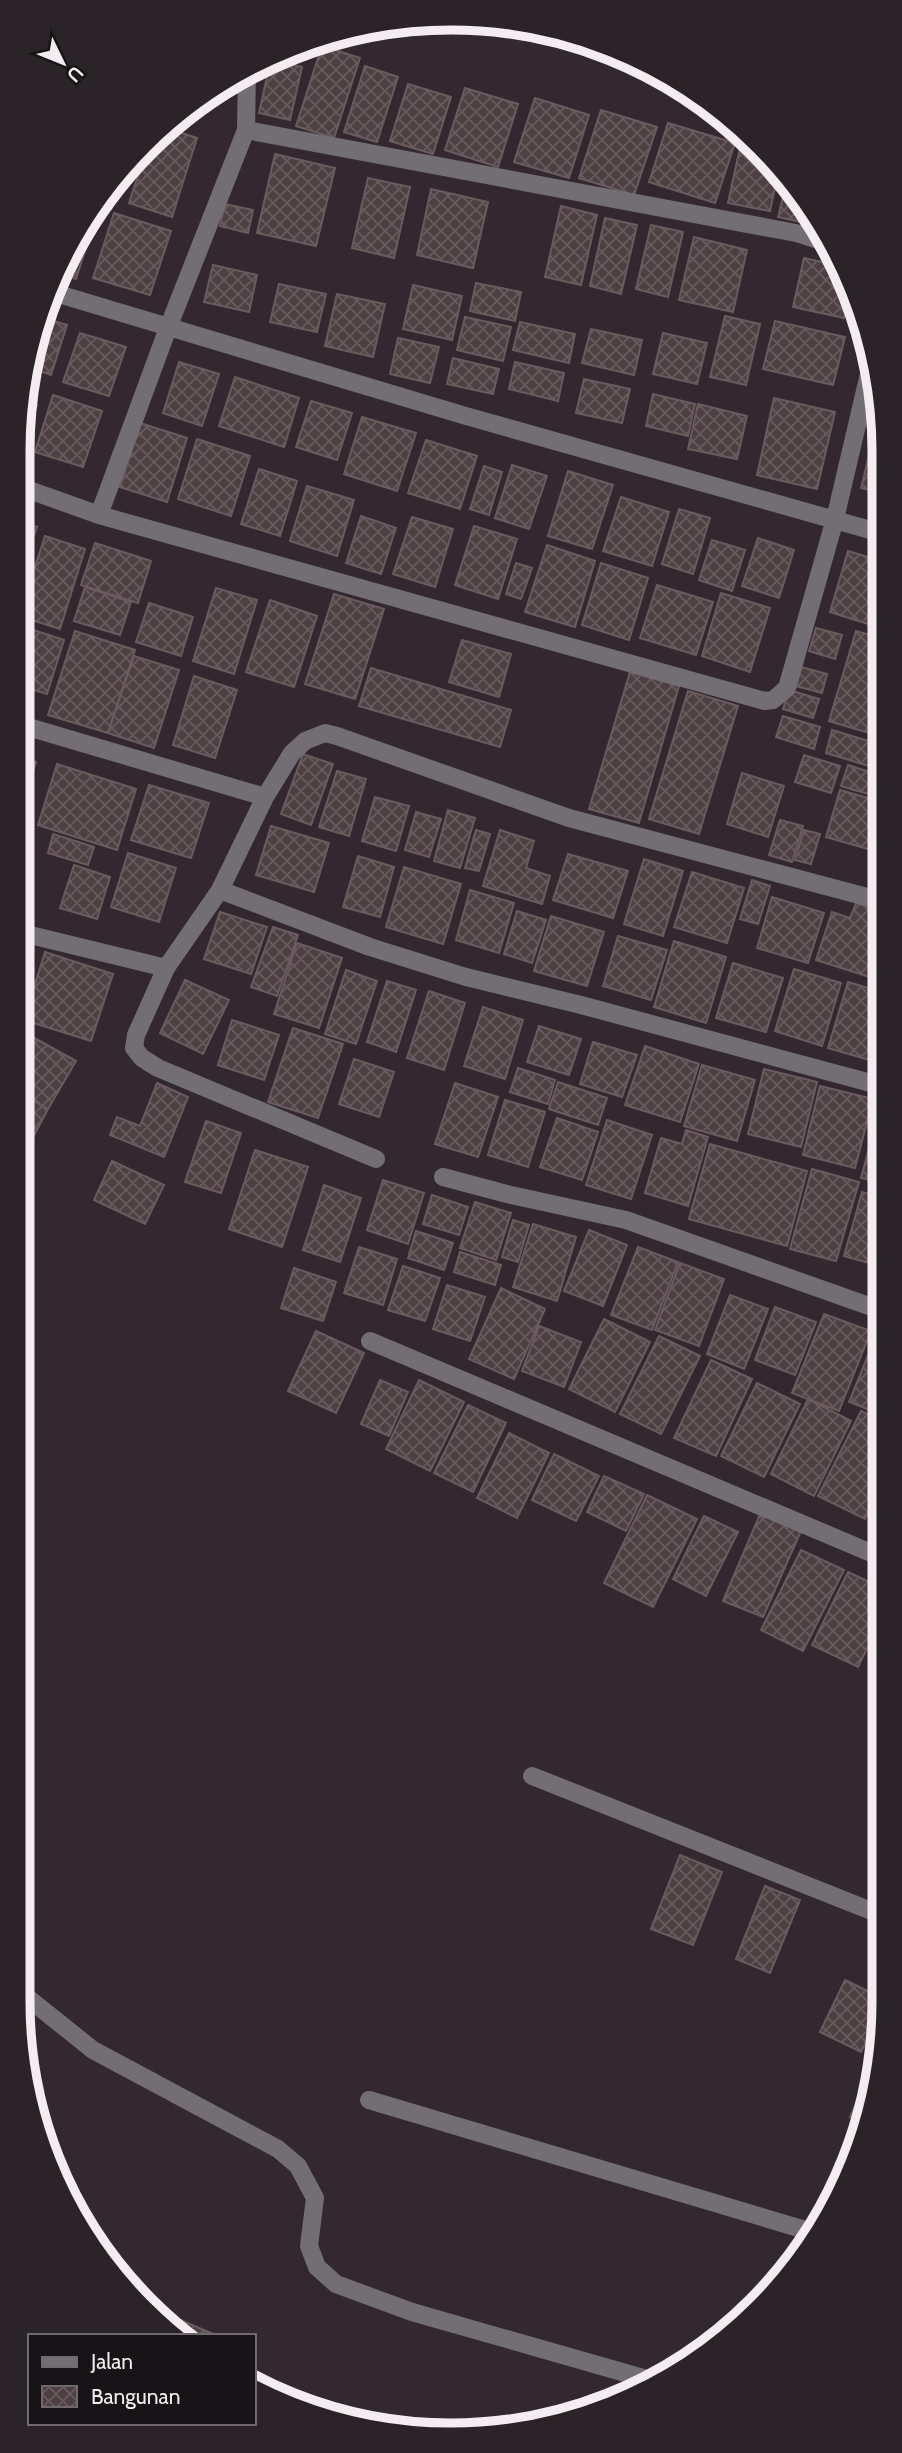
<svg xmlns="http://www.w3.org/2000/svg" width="902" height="2453" viewBox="0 0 902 2453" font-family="Cabin,sans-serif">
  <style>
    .building { fill: url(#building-cross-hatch); stroke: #6b5b5f; stroke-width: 2 }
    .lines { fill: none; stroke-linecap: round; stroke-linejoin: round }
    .lane { stroke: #726e74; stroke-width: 18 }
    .street { stroke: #726e74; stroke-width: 18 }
    .rim { fill: none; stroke: #f5ecf1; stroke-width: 9 }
  </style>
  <defs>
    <pattern id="building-cross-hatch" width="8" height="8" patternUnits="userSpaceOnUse" patternTransform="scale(1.75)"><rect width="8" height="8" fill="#4e3f42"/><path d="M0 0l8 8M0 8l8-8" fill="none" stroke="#685b5e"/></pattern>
  </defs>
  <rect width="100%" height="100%" fill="#342830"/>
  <!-- building -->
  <path class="building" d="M322 46 360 58 334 138 296 126Z
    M277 61 302 67 290 120 259 113 270 63Z
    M365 66 398 77 377 142 344 132Z
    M408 84 451 97 433 154 390 141Z
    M465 88 518 104 498 167 445 150Z
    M535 98 589 115 569 178 514 162Z
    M601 110 657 127 634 195 579 178Z
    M668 123 735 143 715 203 649 182Z
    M172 130 197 138 172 217 129 203 145 154Z
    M741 143 755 146 779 169 770 211 728 203Z
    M275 154 335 168 316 246 257 233Z
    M123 173 111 209 98 205 107 187Z
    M368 178 410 187 394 258 352 248Z
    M787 181 814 225 778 217Z
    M431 189 488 202 473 268 417 255Z
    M225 204 253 210 248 233 220 226Z
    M561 206 597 215 581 285 545 277Z
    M114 213 171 231 150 295 93 278Z
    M605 218 637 225 621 294 590 286Z
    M92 219 95 220 76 279 64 275Z
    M651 225 683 232 668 297 636 289Z
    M694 237 747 250 733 312 679 300Z
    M804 258 839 266 852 286 844 318 793 307Z
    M213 265 257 275 249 312 204 302Z
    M476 283 521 292 515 321 470 311Z
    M279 284 326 294 317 332 270 322Z
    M413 285 462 296 452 340 403 329Z
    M337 294 385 304 373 357 325 346Z
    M725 316 760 324 746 385 710 377Z
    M465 317 511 327 503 361 457 350Z
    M43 318 67 325 51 375 29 367 32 338Z
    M775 321 845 337 833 385 763 369Z
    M520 322 575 334 569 363 513 350Z
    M591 329 642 340 634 375 582 363Z
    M80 333 126 347 109 396 63 382Z
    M663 333 707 343 697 384 653 374Z
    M398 338 439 347 430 383 390 374Z
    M453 358 499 369 493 394 447 384Z
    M179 362 219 374 202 426 163 413Z
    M515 362 564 373 558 401 509 389Z
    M235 377 299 398 284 447 219 426Z
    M584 379 630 389 622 423 576 413Z
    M653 394 695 404 688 436 646 426Z
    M53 395 102 411 83 467 35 452Z
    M774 398 835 412 817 489 757 475Z
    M24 401 37 405 23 449 18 447Z
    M311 401 352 413 337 460 296 447Z
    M698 404 747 416 737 459 688 449Z
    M362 417 416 433 397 491 344 474Z
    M140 423 187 438 167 502 120 487Z
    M876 427 881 428V493L861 488Z
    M197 439 250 456 231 516 178 499Z
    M426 440 477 456 460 509 408 493Z
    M512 465 547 476 529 529 495 518Z
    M484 466 502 472 489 515 470 509Z
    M259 469 297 481 280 536 241 524Z
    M568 471 613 485 592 549 548 536Z
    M307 486 354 500 337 556 290 541Z
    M621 497 669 512 652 566 603 551Z
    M679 509 710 518 693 574 662 564Z
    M361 516 396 528 381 574 346 563Z
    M412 517 453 529 435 587 393 574Z
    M18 521 37 527 20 577 18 576Z
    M474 526 517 539 498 599 455 585Z
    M45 536 85 549 60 629 19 616Z
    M758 538 794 550 779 598 742 586Z
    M712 540 745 550 732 591 699 580Z
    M95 543 151 561 138 603 81 585Z
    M547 545 595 561 575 627 525 612Z
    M848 551 881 561V581L868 624 830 612Z
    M516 563 532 568 521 599 506 594Z
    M601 563 648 578 629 640 582 625Z
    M657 585 713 602 696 655 640 638Z
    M85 587 131 602 120 635 74 621Z
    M216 588 257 600 234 674 193 661Z
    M721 593 770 608 750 672 702 656Z
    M334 594 384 609 355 699 305 684Z
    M270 600 317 616 294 687 246 672Z
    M149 603 193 617 181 656 136 642Z
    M877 607 881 608V632L871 629Z
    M18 625 64 640 47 694 18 685Z
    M816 628 842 635 835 659 809 651Z
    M75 631 135 650 108 733 48 715Z
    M856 631 881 638 882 737 829 721Z
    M462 640 511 654 499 697 449 682Z
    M134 656 179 670 154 748 108 733Z
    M801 667 827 674 822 693 796 686Z
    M371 668 511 710 500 747 359 706Z
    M630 672 679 686 639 823 589 809Z
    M194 676 237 690 215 758 173 745Z
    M789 690 819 699 813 718 783 709Z
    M688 691 738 706 699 834 649 819Z
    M783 716 820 727 814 749 776 737Z
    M832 730 882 745V770L826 753Z
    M303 754 333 764 311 825 281 814Z
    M804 755 840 766 831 793 795 782Z
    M18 756 36 762 18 820Z
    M57 764 136 789 117 850 38 825Z
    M848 765 882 776V798L841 786Z
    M337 771 366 779 349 836 319 827Z
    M742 773 784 786 768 837 727 824Z
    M149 785 209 803 191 858 131 840Z
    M840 790 882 802V829L875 851 826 837Z
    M375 797 409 806 396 851 362 841Z
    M448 810 475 818 460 868 434 861Z
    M416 812 441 819 429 857 405 850Z
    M780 820 803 826 792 862 769 855Z
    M271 826 329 843 314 892 256 875Z
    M476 830 490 834 479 871 465 868Z
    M500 830 534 841 526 868 550 876 542 904 483 886Z
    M804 830 820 834 811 864 795 860Z
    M53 834 94 847 88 865 48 853Z
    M18 835 31 839 18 879Z
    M128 853 176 868 159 922 111 907Z
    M568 854 628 871 613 918 553 900Z
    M358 856 394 867 380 917 343 907Z
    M644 859 683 871 663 936 624 924Z
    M74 865 110 877 97 919 60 908Z
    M404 867 461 884 443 944 386 927Z
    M692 872 744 888 727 943 674 927Z
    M752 880 770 886 758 924 740 919Z
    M470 890 514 903 499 953 456 940Z
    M772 897 824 913 808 963 757 948Z
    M856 903 882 911V962L876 979 816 960 832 912 850 918Z
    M517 911 546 920 532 963 504 954Z
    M220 912 267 927 251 974 204 959Z
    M551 916 604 932 587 986 534 971Z
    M273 927 298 935 277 996 251 987Z
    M618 936 667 950 651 1000 603 986Z
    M674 941 726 957 706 1023 654 1007Z
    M297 943 342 958 319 1028 274 1014Z
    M45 952 113 974 91 1041 24 1020Z
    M733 963 783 978 766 1032 716 1018Z
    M794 969 841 983 822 1046 775 1031Z
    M346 970 377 981 356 1044 325 1034Z
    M185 980 229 1000 203 1054 160 1033Z
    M387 981 416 990 396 1052 367 1042Z
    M848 982 882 992V1030L873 1061 828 1048Z
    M429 991 465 1003 444 1070 407 1058Z
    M483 1007 523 1020 505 1079 464 1066Z
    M232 1020 279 1035 264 1080 218 1065Z
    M539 1026 581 1039 569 1075 527 1062Z
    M293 1028 343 1044 318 1118 268 1102Z
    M18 1029 76 1061 48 1109 18 1092Z
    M593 1042 637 1055 622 1097 580 1084Z
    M882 1045V1064L877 1063Z
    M645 1046 699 1064 680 1122 625 1105Z
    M354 1059 394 1072 379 1117 339 1104Z
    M702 1065 755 1080 737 1141 684 1126Z
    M518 1068 555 1080 548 1104 510 1092Z
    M764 1069 817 1082 801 1147 748 1134Z
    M558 1082 607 1098 598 1125 549 1109Z
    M157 1083 188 1097 164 1157 110 1135 117 1117 140 1126Z
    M455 1083 498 1097 478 1157 435 1144Z
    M820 1086 873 1099 855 1168 803 1155Z
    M18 1092 48 1109 23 1156 18 1153Z
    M505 1100 545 1112 528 1167 488 1155Z
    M882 1100 883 1183 861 1178Z
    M557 1118 598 1132 582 1180 540 1167Z
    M607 1120 652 1135 631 1199 586 1185Z
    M206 1121 241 1133 221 1193 185 1182Z
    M686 1130 708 1137 688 1206 645 1193 661 1138 682 1144Z
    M710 1144 807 1171 787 1246 689 1219Z
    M255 1150 308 1167 282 1247 229 1229Z
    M112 1161 164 1185 145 1224 94 1200Z
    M812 1169 859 1182 836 1261 790 1249Z
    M383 1180 424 1193 408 1244 367 1230Z
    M324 1185 361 1198 340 1262 303 1250Z
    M862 1192 883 1198V1267L844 1256Z
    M432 1195 468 1207 459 1235 423 1224Z
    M475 1202 511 1213 496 1260 460 1248Z
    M513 1220 529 1225 518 1262 502 1257Z
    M533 1224 576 1237 557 1301 513 1287Z
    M589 1230 627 1245 603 1306 564 1291Z
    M416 1231 453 1243 444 1270 408 1258Z
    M359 1247 397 1259 383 1305 344 1293Z
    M638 1247 678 1262 652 1330 611 1315Z
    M460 1252 501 1265 495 1285 454 1272Z
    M680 1263 724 1279 699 1346 655 1330Z
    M403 1266 440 1278 425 1321 388 1310Z
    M294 1268 336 1282 323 1321 281 1308Z
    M447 1285 485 1297 470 1341 433 1329Z
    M501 1288 545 1309 514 1379 469 1359Z
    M730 1295 768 1309 744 1369 707 1354Z
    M775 1307 816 1322 795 1375 755 1360Z
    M824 1314 871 1331 839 1411 792 1393Z
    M604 1319 650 1342 615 1412 569 1389Z
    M539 1326 581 1342 564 1387 522 1371Z
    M316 1331 364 1353 336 1413 288 1391Z
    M878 1331 883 1333V1415L849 1402Z
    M659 1336 700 1356 661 1434 620 1414Z
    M711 1360 752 1379 716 1456 674 1438Z
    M380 1380 408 1392 389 1436 361 1424Z
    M419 1380 464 1402 430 1471 386 1449Z
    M757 1383 800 1404 764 1477 721 1456Z
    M808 1399 851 1421 814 1496 771 1474Z
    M468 1405 506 1423 473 1492 434 1473Z
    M861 1411 883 1422V1481L865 1519 818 1496Z
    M509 1433 549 1453 517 1518 477 1498Z
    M554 1454 599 1476 576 1521 532 1500Z
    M604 1476 644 1494 626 1531 587 1512Z
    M883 1493V1522L872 1516Z
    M647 1495 697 1519 653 1607 604 1583Z
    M760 1514 801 1531 763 1617 723 1601Z
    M704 1516 738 1532 706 1596 673 1579Z
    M801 1550 844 1570 803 1651 761 1630Z
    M848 1572 884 1589V1614L858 1667 812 1645Z
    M884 1625V1654L872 1649Z
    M680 1855 722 1872 693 1945 651 1929Z
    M765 1886 800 1900 770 1973 736 1959Z
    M845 1980 884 1999V2006L861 2052 820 2032Z
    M878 2052 870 2115 865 2123 850 2117Z
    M171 2316 218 2336H184L168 2323Z"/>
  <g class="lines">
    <!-- lane -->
    <path class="lane" d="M18 1990 93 2050 278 2149 298 2166 315 2198 309 2246 317 2267 336 2284 412 2312 650 2380"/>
    <!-- street -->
    <path class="street" d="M246 130 796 233 825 242
      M55 293 466 416 881 533
      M18 486 99 515 765 701 773 700 787 688 835 519 872 361
      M99 515 168 328 246 130 247 71
      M18 724 265 797
      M220 890 370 947 466 977 581 1005 882 1086
      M18 932 166 968
      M376 1159 158 1068 142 1058 134 1048 136 1035 166 968 220 890 265 797 292 753 305 741 325 733 337 736 569 818 882 901
      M443 1177 511 1195 626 1220 883 1311
      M370 1341 883 1558
      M532 1776 884 1916
      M369 2100 812 2232"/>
  </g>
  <!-- crop -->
  <path d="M0 0H902V2453H0ZM451 30H451A421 421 0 0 1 872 451V2002A421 421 0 0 1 451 2423H451A421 421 0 0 1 30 2002V451A421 421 0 0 1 451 30Z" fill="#2a2428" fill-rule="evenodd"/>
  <path class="rim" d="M451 30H451A421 421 0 0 1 872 451V2002A421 421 0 0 1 451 2423H451A421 421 0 0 1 30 2002V451A421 421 0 0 1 451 30Z"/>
  <!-- legend -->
  <rect x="28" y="2334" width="228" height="91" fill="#181316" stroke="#706a6e" stroke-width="2"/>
  <rect x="42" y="2357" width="35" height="10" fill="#726e74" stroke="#706a6e" stroke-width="2"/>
  <text x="91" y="2369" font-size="21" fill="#f5ecf1">Jalan</text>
  <rect x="42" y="2386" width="35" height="21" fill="url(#building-cross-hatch)" stroke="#706a6e" stroke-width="2"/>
  <text x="91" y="2404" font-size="21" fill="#f5ecf1">Bangunan</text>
  <!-- north arrow -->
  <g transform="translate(63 63) rotate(133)" stroke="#181316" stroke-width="5" paint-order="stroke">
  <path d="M0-5L12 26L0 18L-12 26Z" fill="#f5ecf1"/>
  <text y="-10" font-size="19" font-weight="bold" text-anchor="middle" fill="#f5ecf1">U</text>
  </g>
</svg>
